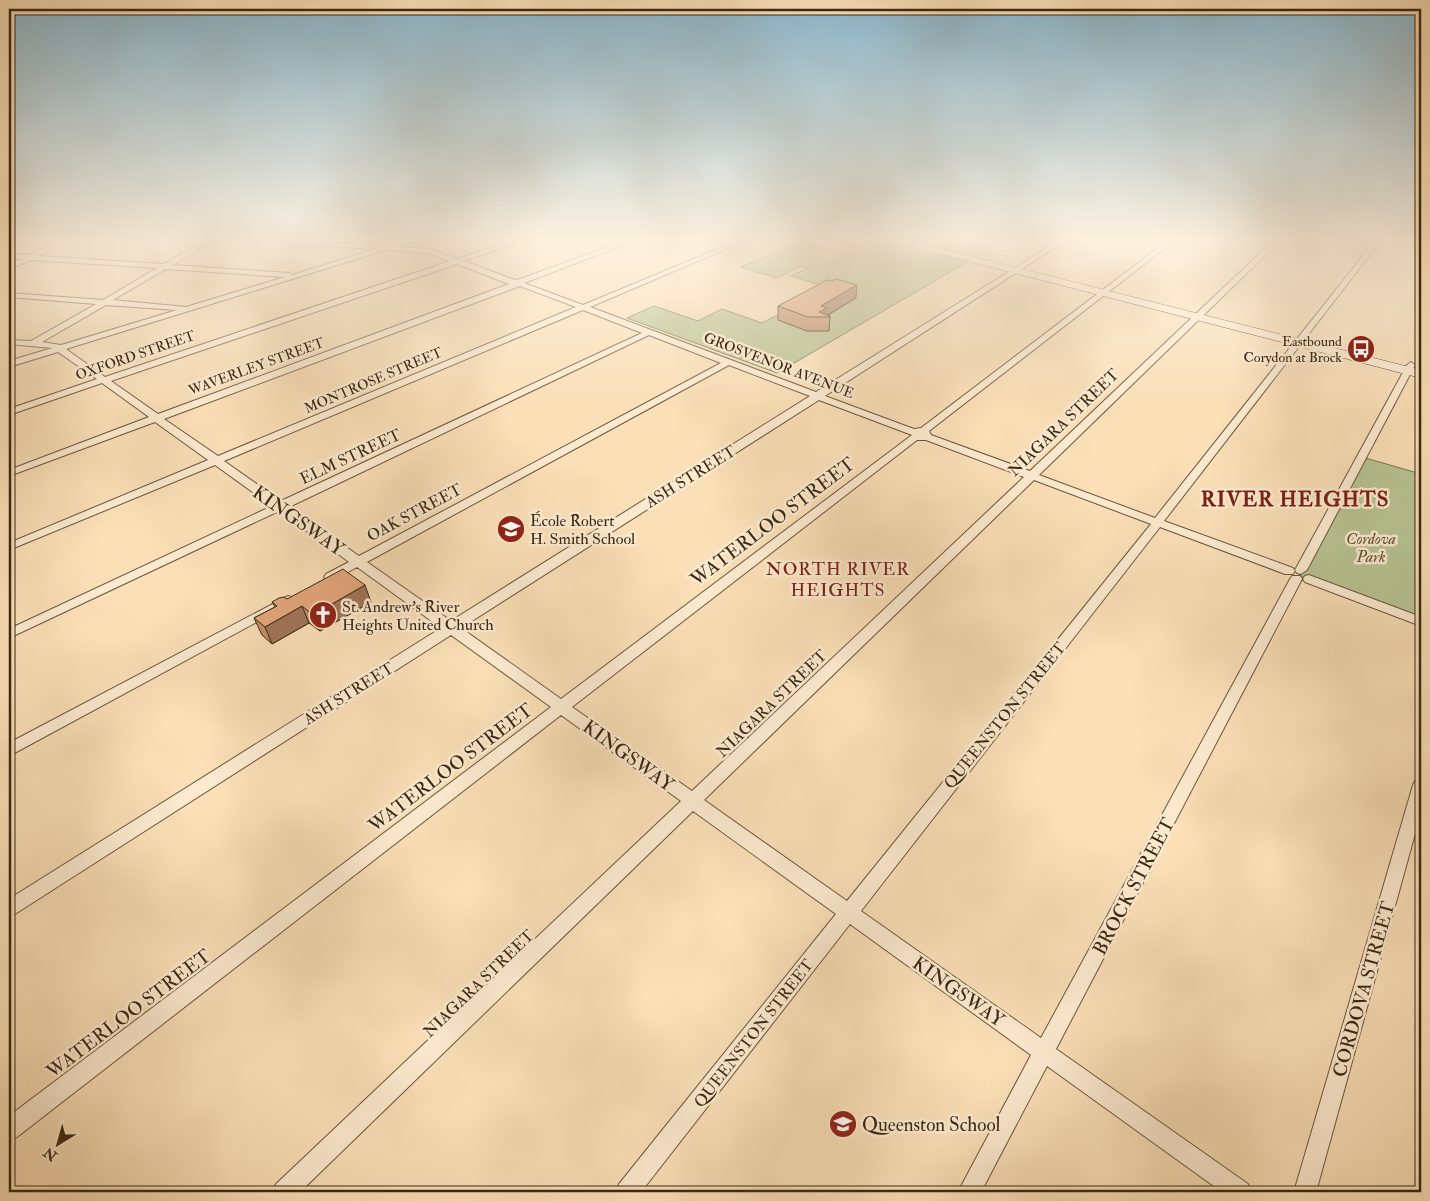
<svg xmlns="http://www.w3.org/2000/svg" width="1430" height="1201" viewBox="0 0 1430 1201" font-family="'IM FELL Double Pica',serif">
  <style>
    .green { fill: #b7c393; stroke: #787652 }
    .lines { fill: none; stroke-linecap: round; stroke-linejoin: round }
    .street-casing { stroke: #6a563b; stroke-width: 2 }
    .secondary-casing { stroke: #3a2812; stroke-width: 1 }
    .street { fill: #fcead0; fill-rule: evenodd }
    .secondary { fill: #fcead0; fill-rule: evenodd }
    .wall { fill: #c48f6b; stroke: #3a2812 }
    .shaded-wall { fill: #a07457; stroke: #3a2812 }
    .building { fill: #e4a67c; stroke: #3a2812 }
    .labels { text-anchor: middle; stroke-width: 5; stroke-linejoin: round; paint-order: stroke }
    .far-poi-label { font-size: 14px; fill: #3a2812; stroke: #fcead0; text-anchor: end }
    .far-street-label { font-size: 14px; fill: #3a2812; stroke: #fcead0 }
    .street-label { font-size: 16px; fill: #3a2812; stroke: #fcead0 }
    .poi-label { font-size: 16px; fill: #3a2812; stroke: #fcead0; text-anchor: start }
    .park-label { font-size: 16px; font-style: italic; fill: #594f32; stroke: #fcead0 }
    .neighbourhood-label { font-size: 18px; letter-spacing: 1px; fill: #7a1f14; stroke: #fcead0 }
    .near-street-label { font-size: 19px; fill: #3a2812; stroke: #fcead0 }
    .near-poi-label { font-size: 19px; fill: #3a2812; stroke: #fcead0; text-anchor: start }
    .district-label { font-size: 21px; font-weight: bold; letter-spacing: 1px; fill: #7a1f14; stroke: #fcead0 }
  </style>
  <rect width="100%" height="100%" fill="#fadfb7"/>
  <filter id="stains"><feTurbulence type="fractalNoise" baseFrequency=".004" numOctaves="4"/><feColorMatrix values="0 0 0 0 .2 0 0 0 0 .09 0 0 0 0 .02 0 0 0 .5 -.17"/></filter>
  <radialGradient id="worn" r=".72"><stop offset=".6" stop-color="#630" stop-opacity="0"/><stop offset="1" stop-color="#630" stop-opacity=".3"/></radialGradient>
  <!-- green -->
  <path class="green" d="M868 238H877L969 261 777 373 627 318 654 306 698 321 722 309 762 323 830 288 791 276 808 268 802 266 777 278 741 267 802 242 840 252Z
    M1362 457 1421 474V622L1299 575Z"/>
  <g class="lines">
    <defs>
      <path id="street" d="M66 238H74L38 256 164 264 210 238H217L173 265 289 273 292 275 375 249 233 240 230 238H259L386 246 413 238H422L397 247 429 249 457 259 520 238H529L464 261 515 280 520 279 633 238H642L524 283 583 305 744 238H752L590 307 816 392 1063 238H1070L825 396 914 429 921 428 1171 238H1178L929 431 931 435 1030 471 1276 238H1283L1039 475 1155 518 1377 238H1393L1421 243V247L1382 239 1164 521 1293 568 1295 571 1293 574H1285L1160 527 861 911 1041 1038 1290 579 1292 576H1300L1302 579 1056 1049 1248 1184 1251 1192H1222L1047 1066 981 1192H958L1031 1055 850 924 641 1192H616L619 1184 836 914 693 811 300 1192H273L276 1184 681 801 561 715 17 1137 9 1140V1116L551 707 451 635 15 914 9 916V899L441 628 357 567 334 580H326L324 577 326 574 349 562 279 511 9 638V629L272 506 215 465 9 550V543L208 460 155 422 9 476V470L149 417 102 383 9 415V409L97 379 58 352 9 367V361L52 348 9 344V340L31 341 96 304 9 297V293L103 300 157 268 31 260 9 269V264L21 259 9 258V254L29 255ZM386 250 428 253 450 261 105 377 66 349ZM457 264 509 284 158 414 111 381ZM166 269 285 277 186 307 113 300ZM520 286 576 307 218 456 164 419ZM106 305 177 310 61 345 42 342ZM583 310 642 333 281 501 224 461ZM649 335 721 363 359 556 289 507ZM729 365 810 396 451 621 367 562ZM819 400 912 435 561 699 461 628ZM917 440H926L1024 477 692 791 572 707ZM1034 480 1151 524 847 901 704 800Z
        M955 238H963L939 251 934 250Z
        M1411 362 1415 365 1307 570 1301 574 1297 573 1295 570 1407 365Z
        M1309 575 1421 617V626L1305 582 1303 579 1305 576Z
        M288 596 292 597 294 600 292 603 9 756V743Z
        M1421 779V812L1316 1192H1294L1413 785 1415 781Z"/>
      <path id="secondary" d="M884 238H899L1421 370V378L886 240Z"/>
    </defs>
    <!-- street casing -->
    <use href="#street" class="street-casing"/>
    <!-- secondary casing -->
    <use href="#secondary" class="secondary-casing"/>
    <!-- street -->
    <use href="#street" class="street"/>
    <!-- secondary -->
    <use href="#secondary" class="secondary"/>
  </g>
  <!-- wall -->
  <path class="wall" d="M856 298 828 315 830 316 829 331H807L778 320V306Z
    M287 599 371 602 320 631 309 623 272 644 262 635 254 618 275 607 272 602Z"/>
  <!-- shaded-wall -->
  <path class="shaded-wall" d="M857 285 856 298 826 316 819 312 821 306Z
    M365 585 371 602 320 631 313 615Z
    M302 606 309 623 272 644 265 627Z"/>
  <!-- building -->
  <path class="building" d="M836 279 857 285 821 306 827 308 819 312 830 316V317H808L778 306 827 280 832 281Z
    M343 569 365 585 313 615 302 606 265 627 254 618 277 606 272 602 279 598 284 597 287 599Z"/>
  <!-- sky -->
  <linearGradient id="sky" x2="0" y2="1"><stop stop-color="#8bb8cf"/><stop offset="0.59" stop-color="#fdf1df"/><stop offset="1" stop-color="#fdf1df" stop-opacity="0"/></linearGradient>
  <rect width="1430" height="406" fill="url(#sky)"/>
  <!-- icons -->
  <defs>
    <symbol id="bus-disc" viewBox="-11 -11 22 22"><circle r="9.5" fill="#8f2418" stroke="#fcead0"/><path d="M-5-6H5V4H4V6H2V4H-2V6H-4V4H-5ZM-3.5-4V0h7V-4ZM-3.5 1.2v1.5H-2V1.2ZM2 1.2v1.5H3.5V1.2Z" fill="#fff"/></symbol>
    <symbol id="school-disc" viewBox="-11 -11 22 22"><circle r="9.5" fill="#8f2418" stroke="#fcead0"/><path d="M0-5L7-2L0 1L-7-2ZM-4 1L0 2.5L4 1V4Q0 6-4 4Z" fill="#fff"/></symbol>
    <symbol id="church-disc" viewBox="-11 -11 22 22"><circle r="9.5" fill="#8f2418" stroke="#fcead0"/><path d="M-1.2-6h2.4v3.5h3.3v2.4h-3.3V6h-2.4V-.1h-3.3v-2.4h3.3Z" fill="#fff"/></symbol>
  </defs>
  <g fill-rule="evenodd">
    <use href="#bus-disc" x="1345" y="333" width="32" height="32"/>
    <use href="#school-disc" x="495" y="513" width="32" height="32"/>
    <use href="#church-disc" x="307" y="599" width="32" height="32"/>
    <use href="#school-disc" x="827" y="1108" width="32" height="32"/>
  </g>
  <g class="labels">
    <!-- far-poi labels -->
    <g class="far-poi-label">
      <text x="1342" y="346">Eastbound<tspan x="1342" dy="16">Corydon at Brock</tspan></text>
    </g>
    <!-- far-street labels -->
    <g class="far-street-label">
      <text transform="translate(135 355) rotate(-19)" y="5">OXFORD STREET</text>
      <text transform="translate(779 365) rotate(21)" y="5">GROSVENOR AVENUE</text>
      <text transform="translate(256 366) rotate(-20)" y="5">WAVERLEY STREET</text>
      <text transform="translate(373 380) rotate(-23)" y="5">MONTROSE STREET</text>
    </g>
    <!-- street labels -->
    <g class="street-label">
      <text transform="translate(1063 422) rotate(-44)" y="6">NIAGARA STREET</text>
      <text transform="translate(350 456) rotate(-25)" y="6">ELM STREET</text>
      <text transform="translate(690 476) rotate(-32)" y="6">ASH STREET</text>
      <text transform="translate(414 512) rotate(-28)" y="6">OAK STREET</text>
      <text transform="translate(348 693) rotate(-32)" y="6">ASH STREET</text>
      <text transform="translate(771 703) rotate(-44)" y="6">NIAGARA STREET</text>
      <text transform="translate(1004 715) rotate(-51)" y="6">QUEENSTON STREET</text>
      <text transform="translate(478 983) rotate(-44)" y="6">NIAGARA STREET</text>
      <text transform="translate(753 1033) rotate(-52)" y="6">QUEENSTON STREET</text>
    </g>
    <!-- poi labels -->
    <g class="poi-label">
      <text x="530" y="526">École Robert<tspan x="530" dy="18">H. Smith School</tspan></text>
      <text x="342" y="612">St. Andrew's River<tspan x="342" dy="18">Heights United Church</tspan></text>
    </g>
    <!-- park labels -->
    <g class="park-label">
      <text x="1371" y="544">Cordova<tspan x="1371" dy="18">Park</tspan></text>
    </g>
    <!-- neighbourhood labels -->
    <g class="neighbourhood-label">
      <text x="838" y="575">NORTH RIVER<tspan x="838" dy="21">HEIGHTS</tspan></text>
    </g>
    <!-- near-street labels -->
    <g class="near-street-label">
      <text transform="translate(299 520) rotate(35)" y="7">KINGSWAY</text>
      <text transform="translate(772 521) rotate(-37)" y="7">WATERLOO STREET</text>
      <text transform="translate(629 755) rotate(36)" y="7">KINGSWAY</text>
      <text transform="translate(450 767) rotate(-37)" y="7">WATERLOO STREET</text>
      <text transform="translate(1133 886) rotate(-62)" y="7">BROCK STREET</text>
      <text transform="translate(1363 989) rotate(-74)" y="7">CORDOVA STREET</text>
      <text transform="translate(959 991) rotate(35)" y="7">KINGSWAY</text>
      <text transform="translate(128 1013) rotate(-37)" y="7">WATERLOO STREET</text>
    </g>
    <!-- near-poi labels -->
    <g class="near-poi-label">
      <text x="862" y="1131">Queenston School</text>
    </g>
    <!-- district labels -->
    <g class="district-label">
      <text x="1295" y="506">RIVER HEIGHTS</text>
    </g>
  </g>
  <!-- margin -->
  <rect width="1430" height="1201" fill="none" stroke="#fadfb7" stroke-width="30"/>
  <rect x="10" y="10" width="1410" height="1181" fill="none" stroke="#3a2812" stroke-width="2.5"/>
  <rect x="15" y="15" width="1400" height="1171" fill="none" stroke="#3a2812"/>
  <!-- north arrow -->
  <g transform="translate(58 1144) rotate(217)" stroke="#fcead0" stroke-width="4" paint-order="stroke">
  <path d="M0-4L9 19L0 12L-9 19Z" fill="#3a2812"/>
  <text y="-8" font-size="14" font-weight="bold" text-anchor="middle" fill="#3a2812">N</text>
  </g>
  <rect width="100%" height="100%" filter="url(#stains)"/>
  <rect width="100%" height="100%" fill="url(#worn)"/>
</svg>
